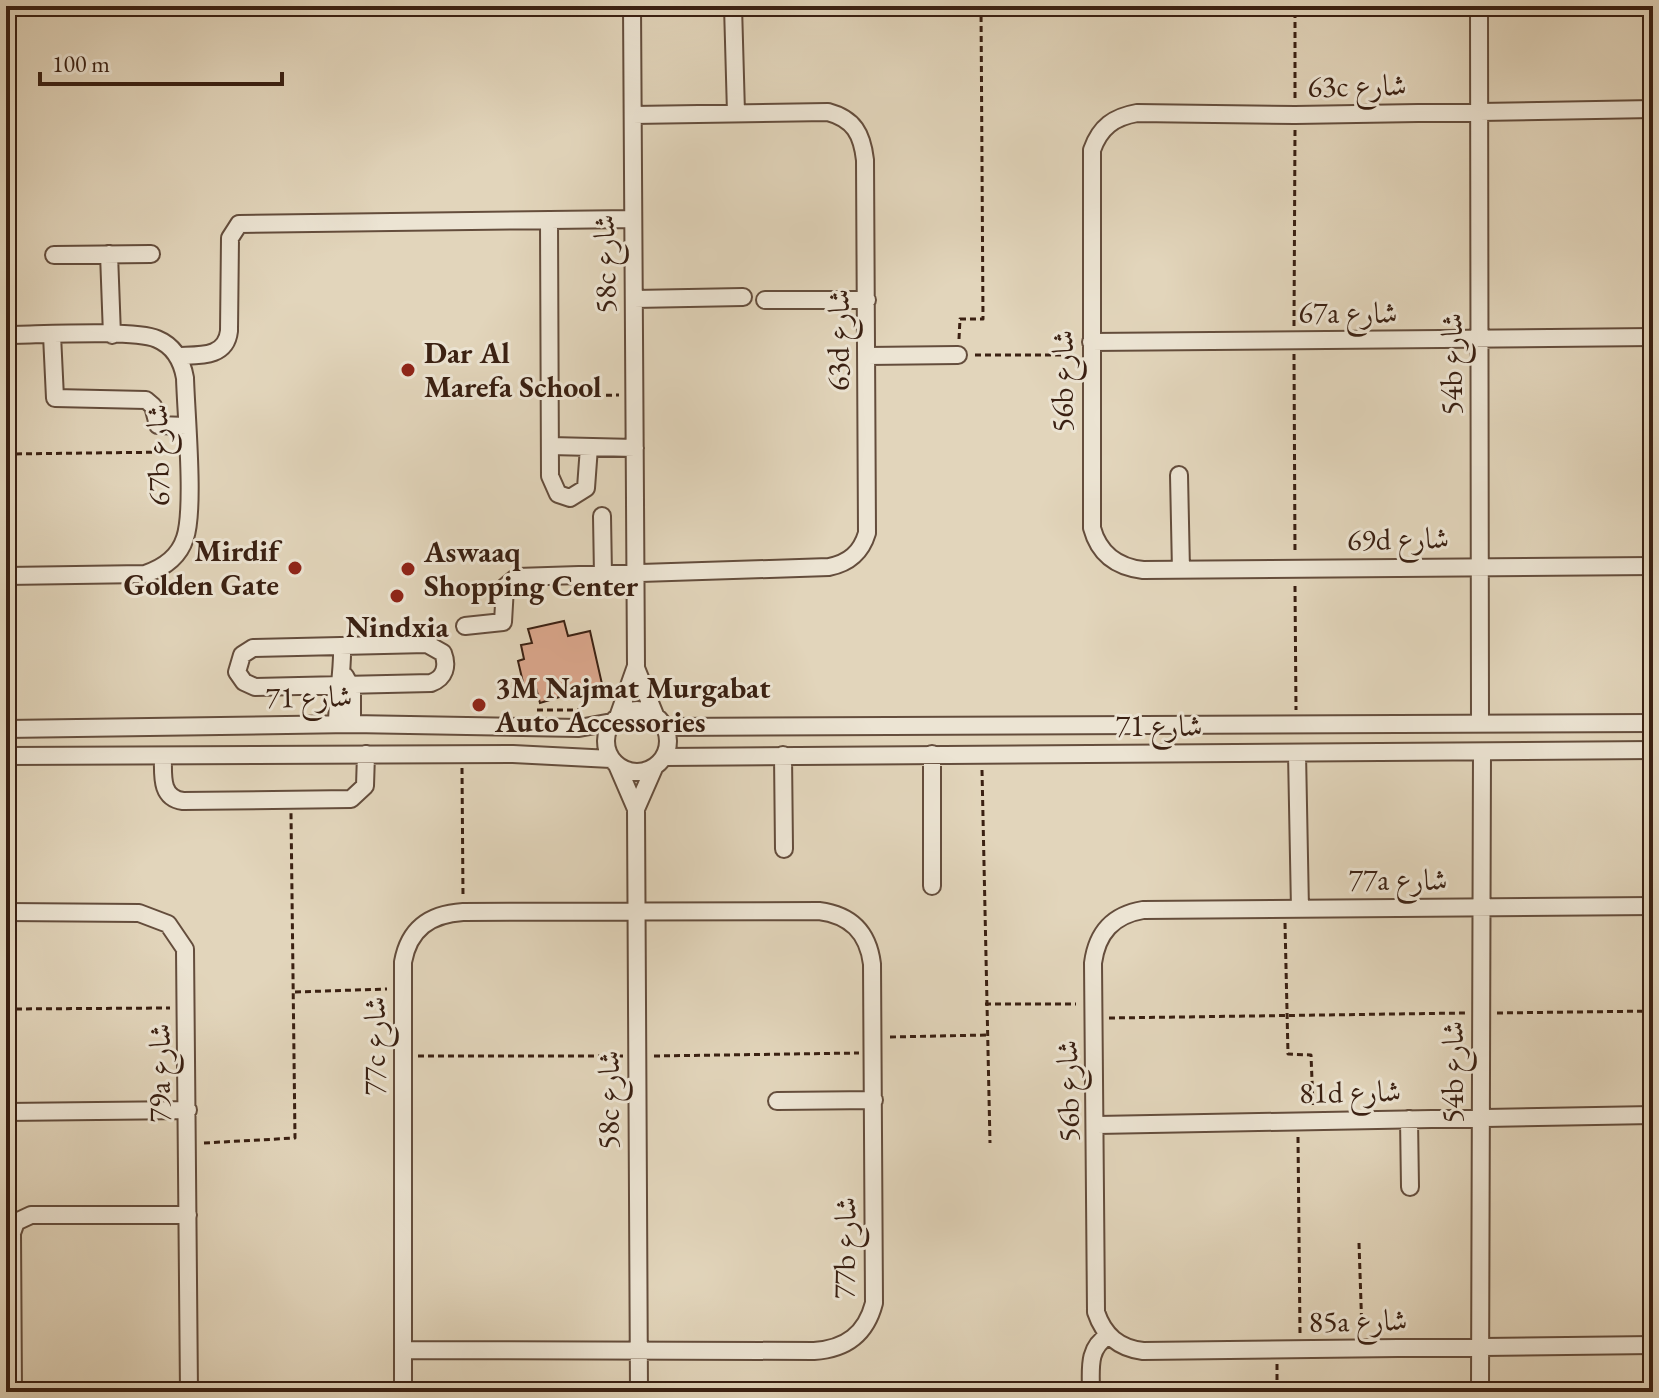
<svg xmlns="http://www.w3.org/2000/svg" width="1659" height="1398" viewBox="0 0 1659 1398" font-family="'EB Garamond',Amiri,serif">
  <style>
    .building { fill: #dba78d; stroke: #3a2012; stroke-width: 2 }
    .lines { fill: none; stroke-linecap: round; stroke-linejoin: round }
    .minor-casing { stroke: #644d3c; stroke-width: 20 }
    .path { stroke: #3a2012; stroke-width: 3; stroke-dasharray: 6 4; stroke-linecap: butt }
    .minor { stroke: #ece4d3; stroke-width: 16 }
    .poi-dot { fill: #8f2418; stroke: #ece4d3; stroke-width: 3 }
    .labels { text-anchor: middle; stroke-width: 6; stroke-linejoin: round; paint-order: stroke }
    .street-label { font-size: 30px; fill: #3a2012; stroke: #ece4d3 }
    .poi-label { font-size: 30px; font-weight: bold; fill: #3a2012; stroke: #ece4d3; text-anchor: start }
  </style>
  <rect width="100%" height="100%" fill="#e2d5bb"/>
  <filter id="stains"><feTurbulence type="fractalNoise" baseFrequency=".0025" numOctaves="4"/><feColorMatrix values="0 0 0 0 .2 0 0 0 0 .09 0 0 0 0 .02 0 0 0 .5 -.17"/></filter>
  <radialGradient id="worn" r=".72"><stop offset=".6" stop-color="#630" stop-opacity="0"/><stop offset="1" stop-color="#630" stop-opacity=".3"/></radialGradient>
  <!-- building -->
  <path class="building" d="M564 621 568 636 590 631 602 684 540 703 536 688 525 691 518 661 524 659 521 645 532 643 528 629Z"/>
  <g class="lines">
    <defs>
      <path id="minor" d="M733 6 736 113
        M1479 6 1480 722
        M1653 109 1295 115 1137 113C1114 117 1100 127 1092 150V528C1099 554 1117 567 1143 570L1653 566
        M549 220 550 476 558 494 570 498 586 488 589 447
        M109 254 112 335
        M54 255 151 254
        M634 299 743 297
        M765 300H867
        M6 335C37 335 134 329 157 339 174 346 182 361 185 378 186 414 195 509 185 538 179 557 163 568 145 574L6 576
        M52 335 55 398 146 400 153 406 158 425 186 426
        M1091 342 1653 337
        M178 356C199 355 226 358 229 331L230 238 239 224 633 219
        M867 356 958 355
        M550 446 635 448
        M1179 475 1181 570
        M602 516 603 575
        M465 626 503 622 505 587 517 577 829 567C849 563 861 553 867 533L865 160C862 134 854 119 828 112L633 115
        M427 644 443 653C448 666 445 678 431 683L255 687 244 682 237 672 242 655 253 648Z
        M636 668 655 715
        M345 676 352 689V724
        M606 741a31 31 0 1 1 62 0a31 31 0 1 1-62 0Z
        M618 717 636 666 632 6
        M337 724C337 697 343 673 342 646
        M666 727 1653 723
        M6 729 352 724 579 728 612 722
        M1297 753 1300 909
        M932 754V886
        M783 755 784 849
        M6 756 513 754 611 759
        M163 756C163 775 160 798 183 801L351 799 365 786 366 754
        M665 757 1653 750
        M617 765 636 809
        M1653 906 1143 910C1113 915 1097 933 1093 963L1096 1312C1104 1336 1119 1348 1143 1351L1653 1345
        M6 912 139 913 168 924 185 949 189 1392
        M777 1101 874 1100
        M6 1112 188 1110
        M1409 1119 1410 1187
        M1097 1125 1653 1115
        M13 1392 12 1233 16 1222 31 1215H188
        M403 1392V962C409 929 430 914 463 912L819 911C850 915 868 932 872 964L874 1303C866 1334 846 1349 814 1351L403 1350
        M639 1392 636 809 654 768
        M1091 1392C1091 1370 1087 1348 1108 1336
        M1480 1392 1482 752"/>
    </defs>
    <!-- minor casing -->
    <use href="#minor" class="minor-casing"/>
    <!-- path -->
    <path class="path" d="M1295 98V6
      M1294 326 1295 130
      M959 339 960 319H983L981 6
      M1294 354 1295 554
      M975 355H1075
      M566 396 619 395
      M6 454 174 452
      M1295 586 1296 710
      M537 710H580
      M462 768 463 896
      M982 770 990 1143
      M1285 923 1288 1054 1311 1055 1313 1105
      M295 992 387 989
      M985 1004H1076
      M6 1009 170 1008
      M1497 1013 1653 1011
      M1109 1018 1465 1013
      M890 1037 986 1035
      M418 1056H623
      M654 1056 859 1053
      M1298 1137 1300 1334
      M204 1143 295 1138 291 813
      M1359 1243 1362 1333
      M1277 1364V1392"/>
    <!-- minor -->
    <use href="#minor" class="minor"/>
  </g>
  <!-- markers -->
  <g class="poi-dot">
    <circle cx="408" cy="370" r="8"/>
    <circle cx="295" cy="568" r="8"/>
    <circle cx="408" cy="569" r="8"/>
    <circle cx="397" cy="596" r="8"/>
    <circle cx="479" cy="705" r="8"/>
  </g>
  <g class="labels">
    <!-- street labels -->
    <g class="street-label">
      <text transform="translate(1357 86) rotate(-1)" y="10">63c شارع</text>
      <text transform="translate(605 264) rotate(-91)" y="10">58c شارع</text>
      <text x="1348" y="323">67a شارع</text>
      <text transform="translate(839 340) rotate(-90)" y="10">63d شارع</text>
      <text transform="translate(1452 364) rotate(-90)" y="10">54b شارع</text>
      <text transform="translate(1063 381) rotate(-90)" y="10">56b شارع</text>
      <text transform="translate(158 455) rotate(-91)" y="10">67b شارع</text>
      <text transform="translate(1398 539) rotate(-1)" y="10">69d شارع</text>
      <text transform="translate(309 697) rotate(-1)" y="10">شارع 71</text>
      <text x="1159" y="736">شارع 71</text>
      <text x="1398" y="890">77a شارع</text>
      <text transform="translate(375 1046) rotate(-90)" y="10">77c شارع</text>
      <text transform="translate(1453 1072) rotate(-90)" y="10">54b شارع</text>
      <text transform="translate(160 1073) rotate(-90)" y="10">79a شارع</text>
      <text transform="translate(1068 1091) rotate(-91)" y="10">56b شارع</text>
      <text transform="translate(1350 1092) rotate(-1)" y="10">81d شارع</text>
      <text transform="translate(609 1100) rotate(-90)" y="10">58c شارع</text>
      <text transform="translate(845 1248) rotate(-89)" y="10">77b شارع</text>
      <text transform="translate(1358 1321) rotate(-1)" y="10">85a شارع</text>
    </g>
    <!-- poi labels -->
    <g class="poi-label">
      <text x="424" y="363">Dar Al<tspan x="424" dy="34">Marefa School</tspan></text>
      <text x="279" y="561" text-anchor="end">Mirdif<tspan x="279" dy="34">Golden Gate</tspan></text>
      <text x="424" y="562">Aswaaq<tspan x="424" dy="34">Shopping Center</tspan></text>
      <text x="397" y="637" text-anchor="middle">Nindxia</text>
      <text x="495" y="698">3M Najmat Murgabat<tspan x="495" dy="34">Auto Accessories</tspan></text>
    </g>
  </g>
  <!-- margin -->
  <rect width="1659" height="1398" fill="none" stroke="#e2d5bb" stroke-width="32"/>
  <rect x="8" y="8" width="1643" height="1382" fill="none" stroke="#3a2012" stroke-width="4"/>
  <rect x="16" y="16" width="1627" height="1366" fill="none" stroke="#3a2012" stroke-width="2"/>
  <!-- scale -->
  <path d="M40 72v12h242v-12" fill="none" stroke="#3a2012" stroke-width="4"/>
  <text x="52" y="72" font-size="24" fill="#3a2012" stroke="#ece4d3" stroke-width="6" paint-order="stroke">100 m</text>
  <rect width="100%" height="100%" filter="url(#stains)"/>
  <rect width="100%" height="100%" fill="url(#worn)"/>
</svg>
